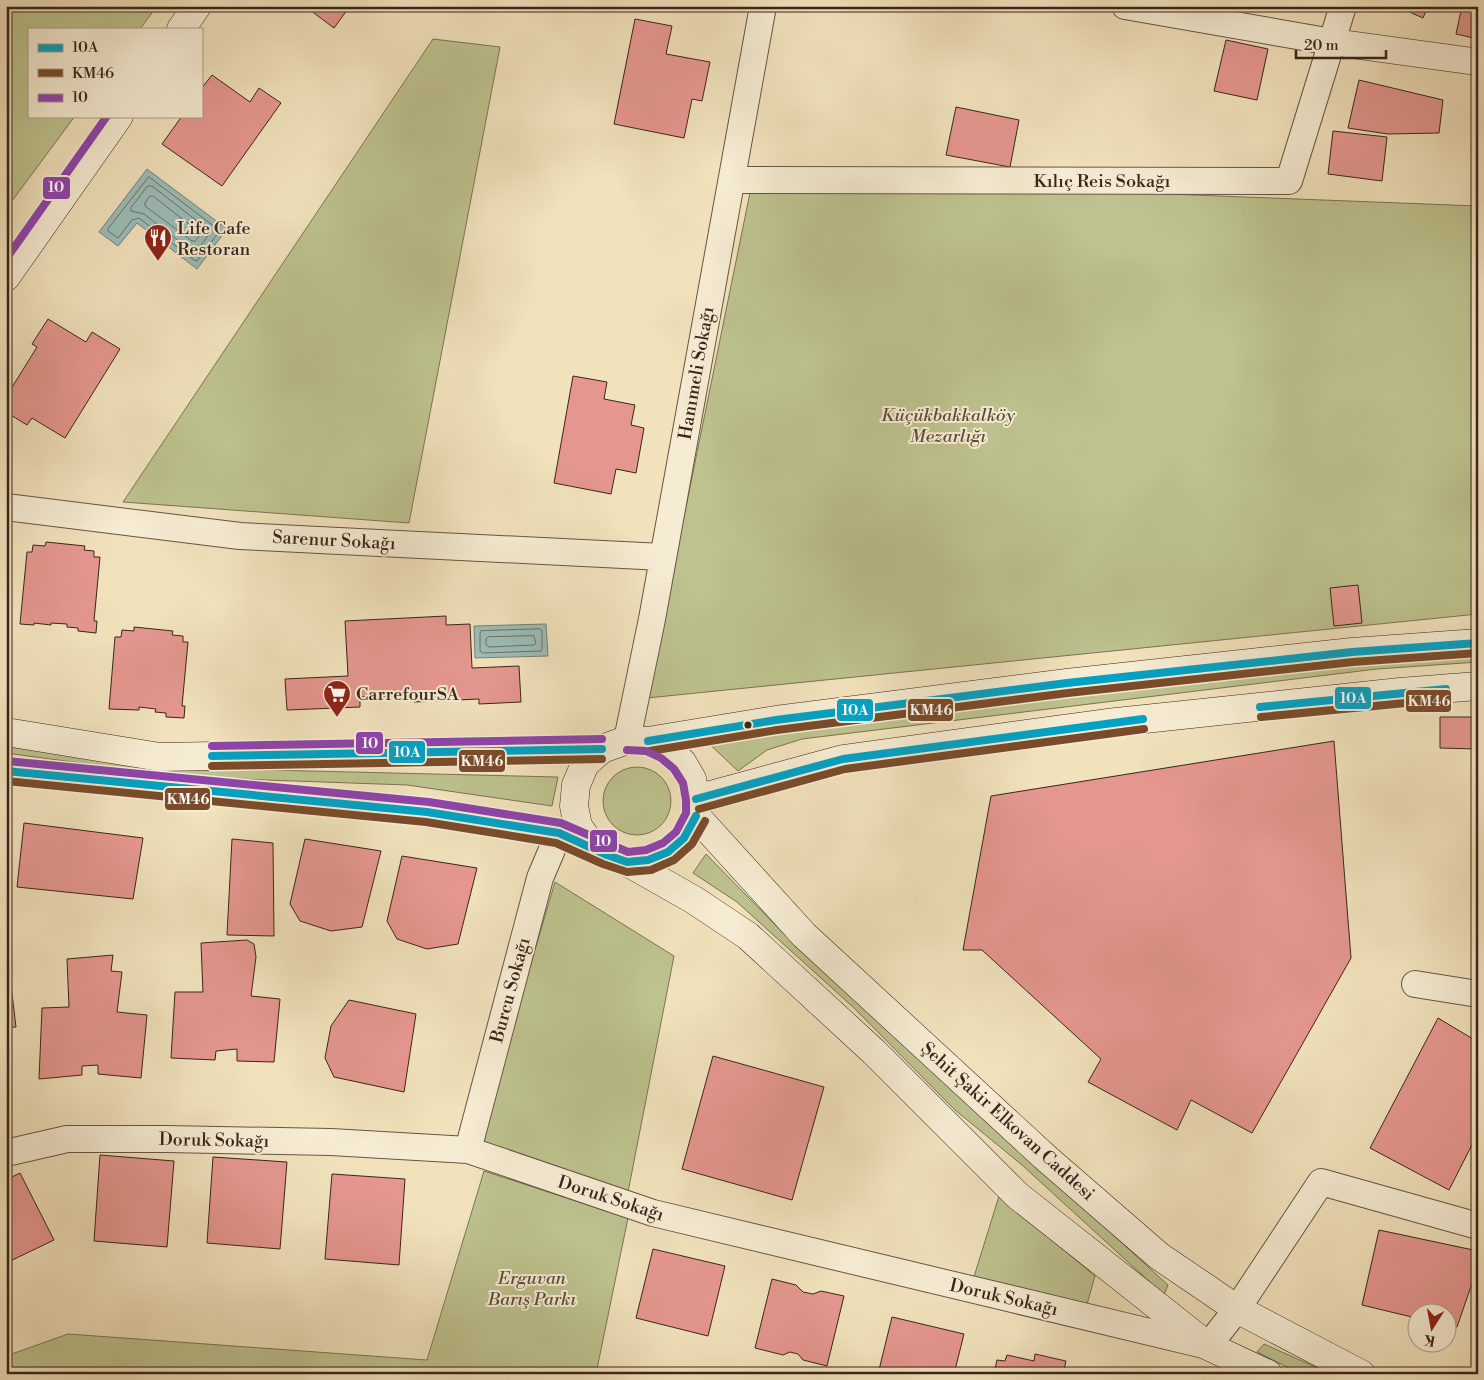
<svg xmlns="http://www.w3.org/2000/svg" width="1484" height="1380" viewBox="0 0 1484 1380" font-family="'Libre Bodoni',serif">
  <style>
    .green { fill: #bdc28e; stroke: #7c7354 }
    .water { fill: #9cbdb7; stroke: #758079 }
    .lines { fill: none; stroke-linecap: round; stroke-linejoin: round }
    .shore { stroke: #6b7069; stroke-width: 1 }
    .building { fill: #e5978f; stroke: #3a241b }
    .street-casing { stroke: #685443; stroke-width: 28 }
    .secondary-casing { stroke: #3a241b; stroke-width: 29 }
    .street { stroke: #f6ecd3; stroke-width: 26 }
    .secondary { stroke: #f6ecd3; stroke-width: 28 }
    .bus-1-casing { stroke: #f6ecd3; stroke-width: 11 }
    .bus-2-casing { stroke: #f6ecd3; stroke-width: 11 }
    .bus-3-casing { stroke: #f6ecd3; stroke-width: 11 }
    .bus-1 { stroke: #03a2c5; stroke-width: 8 }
    .bus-2 { stroke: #7a4b2a; stroke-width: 8 }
    .bus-3 { stroke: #8e44ad; stroke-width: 8 }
    .bus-dot { fill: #3a241b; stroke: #f6ecd3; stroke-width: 2 }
    .labels { text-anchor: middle; stroke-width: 4; stroke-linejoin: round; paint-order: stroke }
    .street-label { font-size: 18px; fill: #3a241b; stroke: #f6ecd3 }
    .poi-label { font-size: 18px; fill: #3a241b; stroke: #f6ecd3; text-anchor: start }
    .park-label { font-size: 18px; font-style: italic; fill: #5b4c38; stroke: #f6ecd3 }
    .line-badge { stroke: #f6ecd3; stroke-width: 2 }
    .badge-label { font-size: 14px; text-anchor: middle; font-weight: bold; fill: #fff }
  </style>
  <rect width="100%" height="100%" fill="#f1e2bc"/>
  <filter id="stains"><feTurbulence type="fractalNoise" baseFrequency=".004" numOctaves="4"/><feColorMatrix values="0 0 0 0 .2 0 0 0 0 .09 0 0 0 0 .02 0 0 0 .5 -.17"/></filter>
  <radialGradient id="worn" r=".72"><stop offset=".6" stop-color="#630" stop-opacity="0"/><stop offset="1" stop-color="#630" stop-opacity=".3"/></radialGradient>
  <!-- green -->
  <path class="green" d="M6 6H157L140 29H29V116H75L6 209Z
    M433 39 500 47 409 523 123 502Z
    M753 178 1478 206V614L647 698Z
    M1478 653V662L1377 669 802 739 767 750 738 771 704 739 1371 662Z
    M6 743 185 768 558 777 552 806 407 785 182 777 6 753Z
    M603 801a34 34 0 1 1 68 0a34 34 0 1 1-68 0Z
    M706 854 787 937 1168 1285 1164 1295 1022 1165 955 1110 854 1008 737 902 693 873Z
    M555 882 674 956 628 1192 477 1146Z
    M484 1171 628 1218 596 1374H6V1356L68 1334 427 1360Z
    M999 1196 1095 1276 1086 1308 973 1280Z
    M1264 1344 1331 1374H1301L1257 1352Z"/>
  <!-- water -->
  <path class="water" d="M147 169 227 229 197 269 137 223 118 246 99 232Z
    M546 624 548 656 475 658 474 626Z"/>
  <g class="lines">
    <!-- shore -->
    <path class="shore" d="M149 177 219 230V232L197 261 194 260 139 218 132 220 118 238 108 231V229Z
      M148 186H152L210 231V233L196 252H193L144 214 131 211V208Z
      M153 196 199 232 200 235 195 241H192L145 206V203L149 197Z
      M540 629 542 631V649L541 651 483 653 480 651V633L481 631Z
      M534 636 536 643 534 645 489 647 486 645V639L488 637Z"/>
  </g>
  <!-- building -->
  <path class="building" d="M313 6H350L334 28 310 10Z
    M1214 6H1243L1241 13Z
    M1282 6H1301L1299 11Z
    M1396 6H1428L1423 18Z
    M1462 6H1478V39L1456 34Z
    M635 19 672 26 666 54 710 62 702 101 692 99 684 138 614 124Z
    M1226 40 1268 49 1257 100 1214 91Z
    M212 75 250 102 259 88 281 103 222 186 162 144 182 116H201V89Z
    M1359 80 1443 100 1439 133 1388 134 1348 128Z
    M956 107 1019 120 1010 167 946 155Z
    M1333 131 1387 137 1382 181 1328 174Z
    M48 319 86 342 92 332 120 349 65 438 32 418 27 425 6 412V397L37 347 32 344Z
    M573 376 607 382 604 399 635 405 631 425 644 428 636 473 616 469 611 494 554 483Z
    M46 542 85 546 84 550 94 551V557H100L94 621H97L96 633 78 631V628L67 627V624L51 623V625L34 623V625L20 624 27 552H32L33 545 45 546Z
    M1358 585 1362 623 1334 626 1330 588Z
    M446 616V625L470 624 472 668 519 666 521 702 479 704V699L414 702V695L360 697V707L287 710 285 679 348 676 345 621Z
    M134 627 173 631 172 635 183 636V642H188L182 706H185L184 718 166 717V713L155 712 156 709 139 707V710L109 709 115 637H121L122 630 134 631Z
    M1440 717H1478V749L1440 748Z
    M1334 741 1351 958 1252 1133 1191 1100 1177 1130 1088 1082 1101 1059 982 950H963L991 796Z
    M24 823 143 838 133 899 17 887Z
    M232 839 273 843 274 936 227 935Z
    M305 839 381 851 362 927 331 931 300 921 290 904Z
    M402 856 477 868 458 944 427 949 397 939 387 921Z
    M247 940 254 944 256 957 251 996 280 999 274 1062 237 1061V1049L216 1051 215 1060 171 1058 175 992H203L201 943Z
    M113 955 111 971 122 972 117 1012 147 1015 141 1078 98 1074V1065L82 1066V1075L39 1079 42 1008 69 1007 67 959Z
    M6 959H8L16 1027 6 1028Z
    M349 1000 416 1014 404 1092 334 1077 325 1058 331 1026Z
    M1438 1018 1478 1042V1133L1449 1190 1370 1148Z
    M713 1056 824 1087 792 1200 682 1169Z
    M100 1155 174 1161 167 1247 94 1241Z
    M213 1157 287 1162 280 1249 207 1243Z
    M20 1173 54 1240 6 1263V1180Z
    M332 1174 405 1179 399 1265 325 1259Z
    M1379 1230 1478 1251V1266L1457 1327 1446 1325V1312H1416V1318L1362 1305Z
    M653 1249 725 1266 708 1336 636 1318Z
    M772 1279 796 1285 803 1292 813 1294 821 1291 844 1296 827 1366 803 1360 798 1354 790 1352 783 1355 755 1348Z
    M892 1317 964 1334 954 1374H878Z
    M1035 1354 1066 1361 1064 1370 1082 1374H994L997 1360 1005 1361 1007 1355 1034 1361Z"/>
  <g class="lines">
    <defs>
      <path id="street" d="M1125 6 1332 42 1478 62
        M732 180 1289 181 1343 6
        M6 507 240 536 663 557
        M627 740 652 619 763 6
        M1415 984 1478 994
        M468 1150 540 878 559 833
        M6 1153 67 1139H166L331 1142 468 1150 653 1213 1208 1346 1237 1309 1321 1182 1478 1226"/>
      <path id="secondary" d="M181 29 197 6
        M6 277 119 116
        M6 732 160 757 602 749
        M648 741 776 720 1067 683 1352 652 1478 643
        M6 771 427 812 559 833 607 855 627 862 648 860 668 852 684 838 696 816V799L692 779 682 762 666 749 648 741 627 740 602 749 585 764 576 785 574 806 578 826 590 843 607 855
        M696 799 843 759 1107 723 1400 692 1478 686
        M696 816 804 935 1046 1158 1159 1256 1237 1309 1361 1374
        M627 862 694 900 748 936 874 1052 1017 1195 1208 1346 1268 1374"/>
    </defs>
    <!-- street casing -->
    <use href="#street" class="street-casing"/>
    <!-- secondary casing -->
    <use href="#secondary" class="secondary-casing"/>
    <!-- street -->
    <use href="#street" class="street"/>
    <!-- secondary -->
    <use href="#secondary" class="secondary"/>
    <defs>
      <path id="bus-1" d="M1260 707 1446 689
        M648 741 776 720 1067 683 1352 652 1478 643
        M212 756 602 749
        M6 771 427 812 559 833 607 855 627 862 648 860 668 852 684 838 696 816
        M696 799 843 759 1143 719"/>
      <path id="bus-2" d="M1261 717 1447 699
        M650 751 777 730 1068 693 1353 662 1478 653
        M212 766 602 759
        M6 781 426 822 556 843 603 864 627 872 651 870 674 860 692 844 705 821
        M699 809 845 769 1144 729"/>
      <path id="bus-3" d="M6 259 107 116
        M212 746 602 739
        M7 761 429 802 561 823 628 852 646 850 663 843 676 832 686 813V800L683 783 674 769 661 758 646 751 627 750"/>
    </defs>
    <!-- bus-1 casing -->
    <use href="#bus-1" class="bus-1-casing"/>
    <!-- bus-2 casing -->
    <use href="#bus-2" class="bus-2-casing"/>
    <!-- bus-3 casing -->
    <use href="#bus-3" class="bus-3-casing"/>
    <!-- bus-1 -->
    <use href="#bus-1" class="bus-1"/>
    <!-- bus-2 -->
    <use href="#bus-2" class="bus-2"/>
    <!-- bus-3 -->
    <use href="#bus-3" class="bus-3"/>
  </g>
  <!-- icons -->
  <defs>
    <symbol id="restaurant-pin" viewBox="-11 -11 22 30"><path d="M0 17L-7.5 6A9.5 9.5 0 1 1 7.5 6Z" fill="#8f2418" stroke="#f6ecd3"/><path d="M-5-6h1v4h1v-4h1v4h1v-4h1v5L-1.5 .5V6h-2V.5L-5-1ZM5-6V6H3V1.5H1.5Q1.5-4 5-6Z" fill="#fff"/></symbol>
    <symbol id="supermarket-pin" viewBox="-11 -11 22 30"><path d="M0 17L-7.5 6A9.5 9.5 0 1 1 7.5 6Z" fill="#8f2418" stroke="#f6ecd3"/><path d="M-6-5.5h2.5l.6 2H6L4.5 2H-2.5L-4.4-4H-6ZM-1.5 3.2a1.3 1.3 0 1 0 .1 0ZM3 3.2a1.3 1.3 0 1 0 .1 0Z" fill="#fff"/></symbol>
  </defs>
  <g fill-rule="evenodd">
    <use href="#restaurant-pin" x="142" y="222" width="32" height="43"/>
    <use href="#supermarket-pin" x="321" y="678" width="32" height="43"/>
  </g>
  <!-- markers -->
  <circle class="bus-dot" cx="748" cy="725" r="4.5"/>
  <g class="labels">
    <!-- street labels -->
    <g class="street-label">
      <text x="1102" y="187">Kılıç Reis Sokağı</text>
      <text transform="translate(696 373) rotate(-80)" y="6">Hanımeli Sokağı</text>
      <text transform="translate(334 540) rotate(3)" y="6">Sarenur Sokağı</text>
      <text transform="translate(510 990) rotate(-75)" y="6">Burcu Sokağı</text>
      <text transform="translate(1008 1121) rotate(42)" y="6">Şehit Şakir Elkovan Caddesi</text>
      <text transform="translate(214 1140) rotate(1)" y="6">Doruk Sokağı</text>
      <text transform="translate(611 1198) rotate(18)" y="6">Doruk Sokağı</text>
      <text transform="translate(1004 1297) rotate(13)" y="6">Doruk Sokağı</text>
    </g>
    <!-- poi labels -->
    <g class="poi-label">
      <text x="177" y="234">Life Cafe<tspan x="177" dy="21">Restoran</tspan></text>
      <text x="356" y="700">CarrefourSA</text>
    </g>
    <!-- park labels -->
    <g class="park-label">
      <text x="948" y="421">Küçükbakkalköy<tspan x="948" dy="21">Mezarlığı</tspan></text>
      <text x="532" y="1284">Erguvan<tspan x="532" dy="21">Barış Parkı</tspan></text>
    </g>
  </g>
  <g class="line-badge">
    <rect x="42" y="176" width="29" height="24" rx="5" fill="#8e44ad"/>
    <rect x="1334" y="686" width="38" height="24" rx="5" fill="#03a2c5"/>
    <rect x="1405" y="689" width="47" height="24" rx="5" fill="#7a4b2a"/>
    <rect x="836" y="698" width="38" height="24" rx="5" fill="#03a2c5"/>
    <rect x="907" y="698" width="47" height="24" rx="5" fill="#7a4b2a"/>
    <rect x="355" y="731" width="29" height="24" rx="5" fill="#8e44ad"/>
    <rect x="388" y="740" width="38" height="24" rx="5" fill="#03a2c5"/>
    <rect x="458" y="749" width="48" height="24" rx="5" fill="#7a4b2a"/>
    <rect x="164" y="787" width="47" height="24" rx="5" fill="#7a4b2a"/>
    <rect x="589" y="829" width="29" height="24" rx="5" fill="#8e44ad"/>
  </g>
  <g class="badge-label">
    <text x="56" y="192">10</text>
    <text x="1353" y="703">10A</text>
    <text x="1429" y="706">KM46</text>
    <text x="855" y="715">10A</text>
    <text x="931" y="715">KM46</text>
    <text x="370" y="748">10</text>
    <text x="407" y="757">10A</text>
    <text x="482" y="766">KM46</text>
    <text x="188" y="804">KM46</text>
    <text x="603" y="846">10</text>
  </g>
  <!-- margin -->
  <rect width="1484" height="1380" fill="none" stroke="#f1e2bc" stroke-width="25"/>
  <rect x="8" y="8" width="1469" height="1365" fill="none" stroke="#3a241b" stroke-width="2.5"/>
  <rect x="12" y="12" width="1459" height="1355" fill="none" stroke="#3a241b"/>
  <!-- legend -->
  <rect x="28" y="28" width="175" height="90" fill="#f6ecd3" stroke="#ab9c89"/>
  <rect x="38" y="44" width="25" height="8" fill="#03a2c5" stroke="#ab9c89"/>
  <text x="72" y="52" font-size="15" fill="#3a241b">10A</text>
  <rect x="38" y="69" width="25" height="8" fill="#7a4b2a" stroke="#ab9c89"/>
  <text x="72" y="78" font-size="15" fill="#3a241b">KM46</text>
  <rect x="38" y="94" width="25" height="8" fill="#8e44ad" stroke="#ab9c89"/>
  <text x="72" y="102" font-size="15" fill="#3a241b">10</text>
  <!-- north arrow -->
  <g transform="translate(1432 1328) rotate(191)"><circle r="24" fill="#f6ecd3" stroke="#ab9c89"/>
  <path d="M0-4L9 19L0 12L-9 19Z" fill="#8f2418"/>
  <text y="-8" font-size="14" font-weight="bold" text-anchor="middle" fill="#3a241b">K</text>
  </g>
  <!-- scale -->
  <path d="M1296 50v8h90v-8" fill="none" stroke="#3a241b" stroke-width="2.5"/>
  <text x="1304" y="50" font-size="15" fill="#3a241b" stroke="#f6ecd3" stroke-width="4" paint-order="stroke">20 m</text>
  <rect width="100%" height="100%" filter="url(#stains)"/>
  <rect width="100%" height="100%" fill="url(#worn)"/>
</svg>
